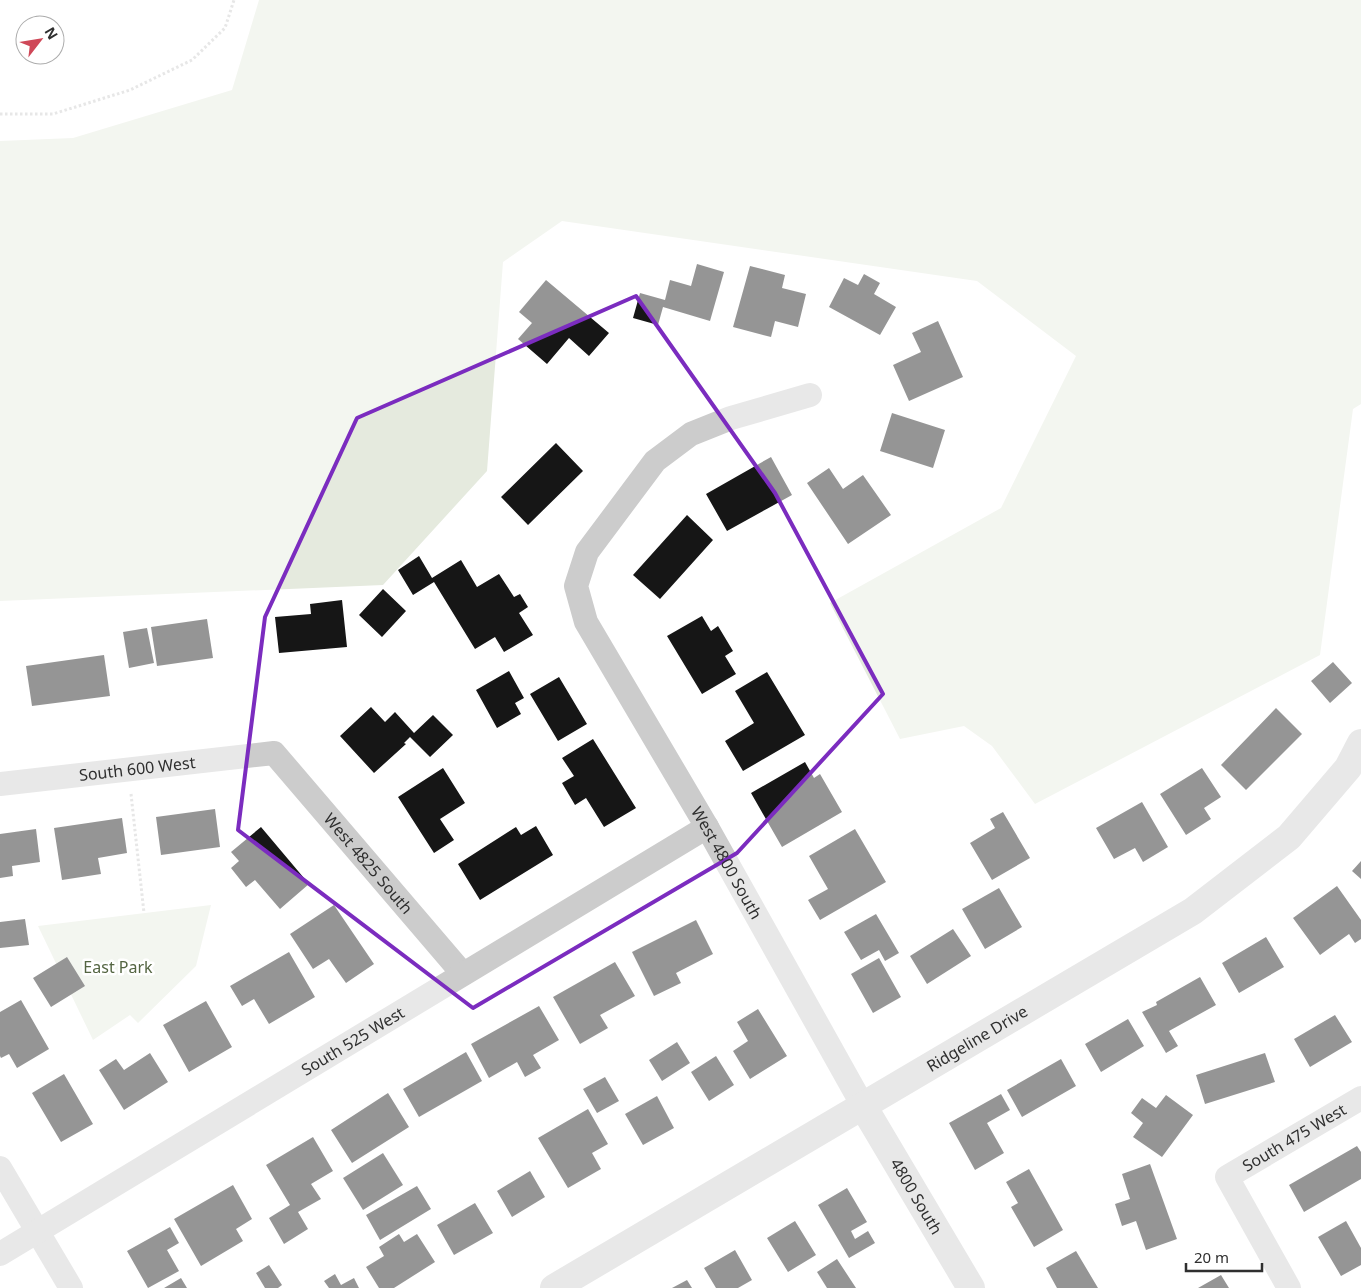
<svg xmlns="http://www.w3.org/2000/svg" width="1361" height="1288" viewBox="0 0 1361 1288" font-family="'Noto Sans',sans-serif">
  <style>
    .green { fill: #e5eade }
    .building { fill: #161616 }
    .lines { fill: none; stroke-linecap: round; stroke-linejoin: round }
    .path { stroke: #c9c9c9; stroke-width: 3; stroke-dasharray: 2.5 2.5; stroke-linecap: butt }
    .minor { stroke: #ccc; stroke-width: 24 }
    .tertiary { stroke: #ccc; stroke-width: 28 }
    .marked { fill: none; stroke: #7b2cbf; stroke-width: 4; stroke-linejoin: round }
    .labels { text-anchor: middle; stroke-width: 5; stroke-linejoin: round; paint-order: stroke }
    .street-label { font-size: 16px; fill: #2f2f2f; stroke: #fff }
    .park-label { font-size: 16px; fill: #546542; stroke: #fff }
  </style>
  <rect width="100%" height="100%" fill="#fff"/>
  <!-- green -->
  <path class="green" d="M259 0H1361V404L1353 409 1320 655 1035 804 992 746 964 726 900 739 830 603 1001 508 1076 356 977 281 562 221 503 262 487 471 383 585 0 601V141L73 138 232 90Z
    M211 905 196 966 138 1023 130 1015 93 1040 38 926Z"/>
  <!-- building -->
  <path class="building" d="M697 264 724 272 710 321 663 307 658 325 633 318 640 293 665 300 670 280 691 286Z
    M750 266 785 275 782 288 806 294 798 327 775 321 771 337 733 327Z
    M864 274 880 283 874 294 896 307 880 335 829 307 844 278 858 285Z
    M546 280 609 333 589 356 569 338 547 364 518 339 532 323 519 312Z
    M938 321 963 377 909 401 893 365 921 352 912 333Z
    M892 413 945 430 933 468 880 451Z
    M556 443 583 471 528 525 501 497Z
    M771 457 792 495 727 531 706 494Z
    M829 468 843 489 863 475 891 515 848 544 807 483Z
    M687 515 713 540 660 599 633 575Z
    M419 556 432 578 461 560 477 587 499 574 514 597 520 594 528 607 519 613 533 635 504 652 495 637 475 649 434 582 413 595 398 570Z
    M383 589 406 611 382 637 359 615Z
    M342 600 347 647 279 653 275 617 311 614 310 604Z
    M702 616 711 631 718 626 733 651 725 656 736 674 702 694 667 636Z
    M207 619 213 658 157 666 151 627Z
    M147 628 154 663 129 668 123 632Z
    M104 655 110 696 32 706 26 666Z
    M1333 662 1352 683 1330 703 1311 681Z
    M509 671 524 698 515 703 521 714 497 728 476 690Z
    M767 672 805 735 743 771 725 741 754 723 735 691Z
    M559 677 587 724 558 741 530 694Z
    M371 707 385 722 395 712 414 733 433 715 453 735 430 757 410 737 404 743 406 744 374 773 340 736Z
    M1276 708 1302 734 1246 790 1221 765Z
    M593 739 636 808 604 827 586 798 575 805 562 783 574 776 562 758Z
    M805 762 814 778 820 774 842 812 782 847 751 793Z
    M443 768 465 803 440 819 454 840 434 853 398 797Z
    M1202 768 1221 797 1204 808 1211 819 1186 835 1160 794Z
    M1142 802 1168 847 1143 862 1135 848 1114 859 1096 828Z
    M215 809 220 847 161 855 156 817Z
    M1003 812 1030 858 992 880 970 843 995 828 990 819Z
    M122 818 127 853 98 858 101 874 62 880 54 828Z
    M536 826 553 855 480 900 458 864 516 827 521 835Z
    M261 827 309 884 280 909 255 880 246 887 231 868 239 861 231 852Z
    M36 829 40 862 12 866 13 876 0 878V834Z
    M855 829 886 882 820 920 808 900 828 889 809 856Z
    M1361 861V879L1352 871Z
    M1337 886 1361 920V939L1355 943 1349 934 1320 955 1293 918Z
    M999 888 1022 927 985 949 962 909Z
    M334 905 374 964 346 983 329 959 313 969 290 934Z
    M876 914 899 953 885 961 879 950 861 960 844 932Z
    M25 919 29 945 0 948V922Z
    M696 920 713 954 676 973 681 983 654 996 632 952Z
    M953 929 971 956 927 984 910 956Z
    M1266 937 1284 967 1239 993 1222 963Z
    M289 952 315 997 269 1024 254 999 242 1006 230 986Z
    M67 957 85 986 51 1007 33 978Z
    M879 958 901 997 873 1013 851 974Z
    M615 962 635 996 600 1015 608 1028 580 1044 553 997Z
    M1200 977 1216 1005 1169 1031 1178 1046 1166 1053 1142 1012 1157 1005 1156 1002Z
    M21 1000 49 1049 17 1068 9 1054 1 1058 0 1056V1012Z
    M206 1001 232 1047 189 1072 163 1025Z
    M539 1006 559 1040 533 1055 541 1068 525 1077 517 1062 489 1078 471 1044Z
    M758 1009 787 1056 750 1079 733 1051 748 1041 737 1022Z
    M1335 1015 1352 1042 1310 1067 1294 1039Z
    M1128 1019 1144 1046 1101 1072 1085 1044Z
    M677 1042 690 1063 662 1081 649 1060Z
    M466 1052 482 1081 419 1117 403 1089Z
    M150 1053 168 1082 124 1110 99 1070 116 1059 124 1070Z
    M1265 1053 1275 1082 1205 1104 1196 1075Z
    M716 1056 734 1085 709 1101 691 1072Z
    M1061 1059 1076 1086 1022 1117 1007 1090Z
    M64 1074 93 1124 61 1142 32 1093Z
    M605 1077 619 1101 597 1113 583 1089Z
    M388 1093 409 1127 352 1163 331 1130Z
    M1001 1094 1010 1110 987 1123 1004 1153 975 1170 949 1123Z
    M1166 1095 1193 1115 1162 1157 1133 1137 1143 1123 1131 1113 1142 1098 1156 1108Z
    M657 1096 674 1128 643 1145 625 1114Z
    M588 1109 608 1144 592 1153 601 1169 568 1188 538 1138Z
    M313 1137 333 1171 311 1184 321 1199 298 1212 308 1229 284 1244 269 1218 290 1205 266 1165Z
    M1357 1146 1361 1152V1179L1304 1212 1289 1185Z
    M383 1153 403 1185 363 1210 343 1178Z
    M1150 1164 1177 1239 1146 1250 1136 1221 1122 1226 1115 1204 1130 1199 1122 1174Z
    M1029 1169 1063 1230 1034 1247 1011 1207 1018 1203 1006 1182Z
    M530 1171 545 1197 512 1217 497 1191Z
    M233 1185 252 1219 236 1229 243 1241 201 1266 174 1219Z
    M417 1186 431 1209 380 1240 366 1215Z
    M847 1188 867 1222 851 1231 855 1239 868 1231 875 1243 849 1258 818 1205Z
    M475 1203 493 1233 454 1255 437 1225Z
    M795 1221 816 1255 788 1272 767 1238Z
    M1346 1221 1361 1248V1265L1341 1276 1318 1237Z
    M170 1227 179 1243 167 1250 179 1271 148 1288 127 1251Z
    M399 1234 404 1242 417 1234 435 1262 394 1288H379L366 1267 384 1256 379 1247Z
    M735 1250 752 1280 738 1288H716L704 1268Z
    M1076 1251 1098 1288H1057L1046 1268Z
    M837 1259 856 1288H827L817 1272Z
    M269 1265 282 1285 278 1288H265L256 1273Z
    M335 1274 341 1285 354 1278 359 1288H329L324 1281Z
    M1221 1275 1229 1288H1198Z
    M181 1278 187 1288H164Z
    M687 1280 692 1288H672Z"/>
  <g class="lines">
    <!-- path -->
    <path class="path" d="M0 114H53L130 90 192 60 225 28 234 0
      M131 794 144 913"/>
    <!-- minor -->
    <g class="minor">
      <path id="s1" d="M810 395 731 418 691 434 655 461 587 552 576 586 586 622 707 827 863 1106"/>
      <path id="s2" d="M0 784 274 753 463 974"/>
      <path d="M0 1168 71 1288"/>
      <path id="s3" d="M0 1254 707 827"/>
      <path id="s4" d="M1289 1288 1227 1177 1361 1098"/>
    </g>
    <!-- tertiary -->
    <g class="tertiary">
      <path id="s5" d="M863 1106 971 1288"/>
      <path id="s6" d="M554 1288 1193 911 1289 837 1348 768 1361 743"/>
    </g>
  </g>
  <!-- marked area -->
  <path d="M0 0H1361V1288H0ZM636 296 775 493 883 694 737 853 473 1008 238 830 265 617 357 418Z" fill="#fff" fill-opacity=".55" fill-rule="evenodd"/>
  <path class="marked" d="M636 296 775 493 883 694 737 853 473 1008 238 830 265 617 357 418Z"/>
  <g class="labels">
    <!-- street labels -->
    <g class="street-label">
      <text dy="6" stroke="none"><textPath href="#s2" startOffset="138">South 600 West</textPath></text>
      <text dy="6" stroke="none"><textPath href="#s1" startOffset="636">West 4800 South</textPath></text>
      <text dy="6" stroke="none"><textPath href="#s2" startOffset="421">West 4825 South</textPath></text>
      <text dy="6" stroke="none"><textPath href="#s6" startOffset="491">Ridgeline Drive</textPath></text>
      <text dy="6" stroke="none"><textPath href="#s3" startOffset="412">South 525 West</textPath></text>
      <text dy="6" stroke="none"><textPath href="#s4" startOffset="205">South 475 West</textPath></text>
      <text dy="6" stroke="none"><textPath href="#s5" startOffset="105">4800 South</textPath></text>
    </g>
    <!-- park labels -->
    <g class="park-label">
      <text x="118" y="973">East Park</text>
    </g>
  </g>
  <!-- north arrow -->
  <g transform="translate(40 40) rotate(59)"><circle r="24" fill="#ffffff" stroke="#acacac"/>
  <path d="M0-4L9 19L0 12L-9 19Z" fill="#cf4858"/>
  <text y="-8" font-size="14" font-weight="bold" text-anchor="middle" fill="#2f2f2f">N</text>
  </g>
  <!-- scale -->
  <path d="M1186 1263v8h76v-8" fill="none" stroke="#2f2f2f" stroke-width="2.5"/>
  <text x="1194" y="1263" font-size="15" fill="#2f2f2f" stroke="#ffffff" stroke-width="4" paint-order="stroke">20 m</text>
</svg>
